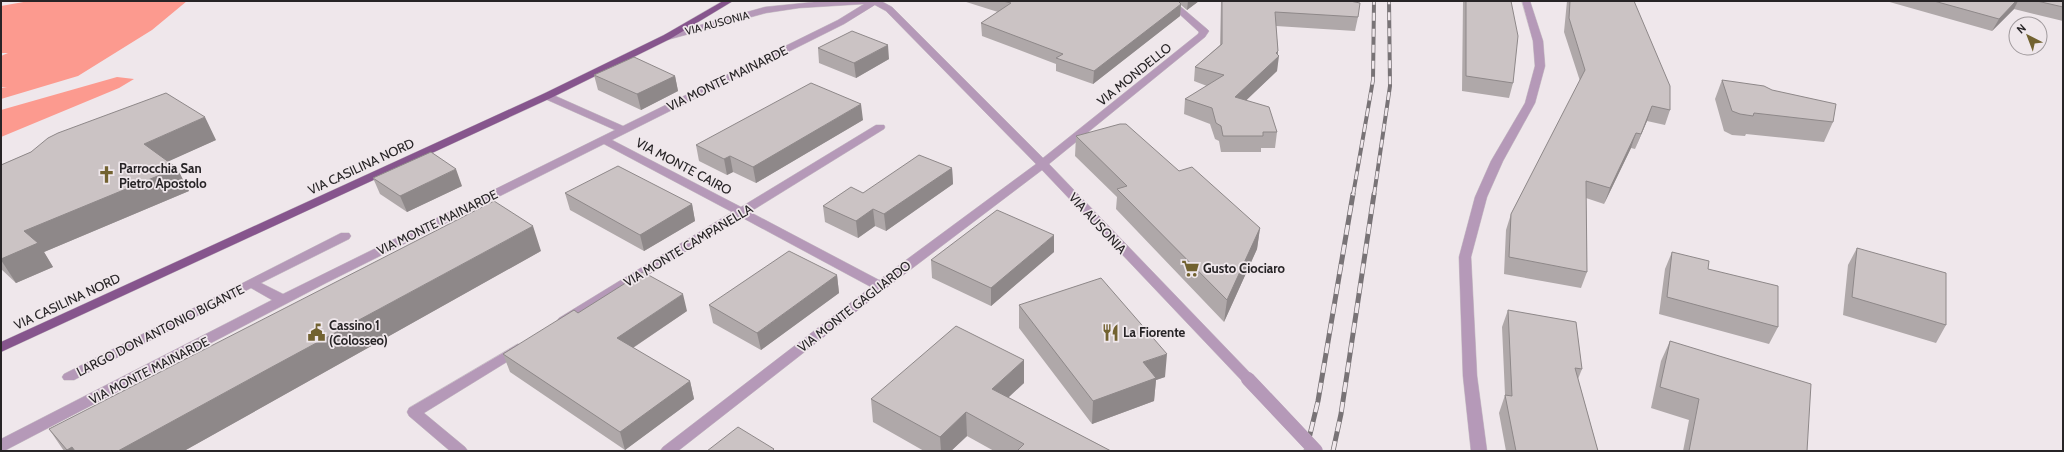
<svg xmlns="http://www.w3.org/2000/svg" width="2064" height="452" viewBox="0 0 2064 452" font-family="Cabin,sans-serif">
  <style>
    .forest { fill: #fc9a8f }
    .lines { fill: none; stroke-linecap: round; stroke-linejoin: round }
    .minor-casing { stroke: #cbc4c8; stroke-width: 1 }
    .major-casing { stroke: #cbc4c8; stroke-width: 1 }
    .minor { fill: #b599b8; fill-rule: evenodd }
    .major { fill: #86558d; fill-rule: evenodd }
    .rail-far1-casing { stroke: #787376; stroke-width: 4 }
    .rail-casing { stroke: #787376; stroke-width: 5 }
    .rail-far1 { stroke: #efe7eb; stroke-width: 2.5; stroke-dasharray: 8; stroke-linecap: butt }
    .rail { stroke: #efe7eb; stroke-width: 3.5; stroke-dasharray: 10; stroke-linecap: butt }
    .minor-bridge-casing { stroke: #cbc4c8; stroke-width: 14; stroke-linecap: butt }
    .minor-bridge { stroke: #b599b8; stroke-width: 14 }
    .wall { fill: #afa8a9 }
    .shaded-wall { fill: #8e8889 }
    .building { fill: #cbc3c4; stroke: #8e8889 }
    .labels { text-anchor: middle; stroke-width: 3.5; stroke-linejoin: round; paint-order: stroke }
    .far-street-label { font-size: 11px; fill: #272426; stroke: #efe7eb }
    .street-label { font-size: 13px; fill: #272426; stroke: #efe7eb }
    .poi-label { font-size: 13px; font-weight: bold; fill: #272426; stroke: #efe7eb; text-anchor: start }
  </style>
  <rect width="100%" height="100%" fill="#efe7eb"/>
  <!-- forest -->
  <path class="forest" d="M29 1H187L152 30 78 76 1 99V88L7 87H1V56L8 53H1V6Z
    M117 77 134 79 119 88 1 137V110Z"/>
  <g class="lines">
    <defs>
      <path id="minor" d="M824 1H881L892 7 1043 158 1198 34 1199 32 1165 1H1174L1207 29 1209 31 1205 37 1049 164 1253 376 1255 379 1253 382H1243L1042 170 885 289 678 451H660L663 447 871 287 741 217 569 324H559L557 321 559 318 732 212 604 144 326 283 6 450 1 451V439L272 300 251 288 74 380H64L62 377 64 374 341 233H349L351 236 349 239 261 283 283 294 615 130 543 98 542 96 543 94H551L623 126 838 20 864 4 799 8 766 13 667 40 664 39V35L765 7ZM875 5 886 11 1036 164 879 280 750 212 884 129 885 127 884 125H876L741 207 612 140 844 24Z
        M1522 1H1530L1543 41 1545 66 1535 103 1503 161 1487 197 1471 257 1477 376 1487 451H1471L1463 376 1459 257 1475 197 1491 161 1525 103 1535 66 1533 41Z
        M518 344 523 346 525 349 523 352 424 413 465 447 468 451H450L409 416 407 412 409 408Z"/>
      <path id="major" d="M723 1H733L670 39 551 98 1 352V342L543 94 664 35Z"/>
    </defs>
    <!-- minor casing -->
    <use href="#minor" class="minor-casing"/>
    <!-- major casing -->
    <use href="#major" class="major-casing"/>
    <!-- minor -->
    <use href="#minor" class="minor"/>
    <!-- major -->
    <use href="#major" class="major"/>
    <defs>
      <path id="rail-far1" d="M1353 195 1373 80 1374 1
        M1374 195 1390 86 1389 1"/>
      <path id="rail" d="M1306 451 1318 401 1353 194
        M1333 451 1341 414 1374 194"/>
    </defs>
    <!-- rail-far1 casing -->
    <use href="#rail-far1" class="rail-far1-casing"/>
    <!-- rail casing -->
    <use href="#rail" class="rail-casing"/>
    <!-- rail-far1 -->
    <use href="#rail-far1" class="rail-far1"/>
    <!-- rail -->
    <use href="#rail" class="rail"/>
    <defs>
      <path id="minor-bridge" d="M1248 379 1316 451"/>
    </defs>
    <!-- minor-bridge casing -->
    <use href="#minor-bridge" class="minor-bridge-casing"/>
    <!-- minor-bridge -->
    <use href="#minor-bridge" class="minor-bridge"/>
  </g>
  <!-- wall -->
  <path class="wall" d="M963 1H1199L1187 10 1181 5 1180 16 1093 84 1056 71V64L982 36 981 23 998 12Z
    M1221 1H1350L1358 17 1355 31 1276 26 1278 51 1277 71 1246 100 1277 132 1275 148H1261V152H1221L1219 141 1215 139 1210 124 1184 114 1185 99 1207 86 1194 81 1195 67 1220 45Z
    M1463 1H1511L1513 83 1509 98 1462 91Z
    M1567 1H1634L1670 110 1665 125 1647 121 1635 149 1631 148 1604 204 1586 198 1587 272 1581 288 1504 274 1506 230 1511 214 1580 81 1564 32Z
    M1886 1H2063V21L2014 9 1992 31Z
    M818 48 889 59 856 78 819 63Z
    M594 75 675 76 678 91 641 110 598 90Z
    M1722 80 1833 122 1824 142 1746 134 1745 136 1732 135 1724 131 1715 99Z
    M863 120 756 183 733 172 727 175 699 161 696 145Z
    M1076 136 1179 171 1260 228 1257 249 1224 322 1116 209 1117 197 1075 156Z
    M216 140 168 161 189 191 44 252 53 267 16 283 1 269V165L31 152Z
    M952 168 953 184 886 231 875 226 858 238 825 222 823 206 863 193Z
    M373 178 462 186 407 212 380 194Z
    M565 193 692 204 695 221 644 251 570 210Z
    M1857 248 1946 325 1936 343 1843 315 1848 265Z
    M541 251 184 451H64L49 429Z
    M1054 252 991 306 932 278 931 260Z
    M1672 252 1708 269 1778 327 1769 344 1659 314 1665 269Z
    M837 275 839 293 761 350 713 323 709 305Z
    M1019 305 1165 377 1156 380 1154 401 1092 424 1019 328Z
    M1508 310 1582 369 1578 379 1598 451H1506L1499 413 1505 395 1502 327Z
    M687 311 633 348 690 381 694 399 625 450 510 372 503 354Z
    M1670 341 1807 451H1683L1689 420 1651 408 1661 361Z
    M1024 360V383L1008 397 1111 451H994L967 436 951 451H924L873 422 871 399Z"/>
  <!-- shaded-wall -->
  <path class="shaded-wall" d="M1188 1H1199L1187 10Z
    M2016 1H2018L2014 9 1992 31 1999 19Z
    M1181 4 1180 16 1093 84 1094 71Z
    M888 45 889 59 856 78 854 63Z
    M1278 51 1277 58 1279 56 1277 71 1234 112 1235 97Z
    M675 76 678 91 641 110 637 94Z
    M861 104 863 120 756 183 753 167Z
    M1652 106 1647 121 1635 149 1641 134Z
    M205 117 216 140 156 167 144 144Z
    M1636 133 1631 148 1604 204 1610 188Z
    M730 156 733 172 727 175 724 159Z
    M177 168 189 191 44 252 53 267 16 283 1 260V259L24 231Z
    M952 168 953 184 886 231 884 214Z
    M456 169 462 186 407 212 400 196Z
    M692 204 695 221 644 251 640 235Z
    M873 209 875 226 858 238 856 221Z
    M533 226 541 251 184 451H118L270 368Z
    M1260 228 1257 249 1224 322 1227 300Z
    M1054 235V252L991 306V288Z
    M837 275 839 293 761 350 757 333Z
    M683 294 687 311 622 355 617 338Z
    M1167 354 1165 377 1156 380 1154 401 1092 424 1093 401 1143 362Z
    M1024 360V383L993 412 992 389Z
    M690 381 694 399 625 450 620 432Z
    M966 412 967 436 951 451H941L940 437Z
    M72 447 75 451H67V450Z"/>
  <!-- building -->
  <path class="building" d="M1003 1H1178L1181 4 1094 71 1056 58 1063 54 981 23 1011 3Z
    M1222 1H1350L1360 3 1358 17 1275 12 1278 51 1276 53 1279 56 1235 97 1269 107 1277 132H1263V136H1223L1221 126 1216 123 1212 108 1185 99 1224 75 1195 67 1222 44Z
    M1466 1H1511L1518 36 1513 83 1466 76Z
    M1570 1H1634L1670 86V110L1652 106 1641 134 1636 133 1610 188 1586 181 1587 272 1509 257 1511 214 1585 70 1569 18Z
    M1934 1H2016L1999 19Z
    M2037 1H2063V7Z
    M852 31 888 45 854 63 818 48Z
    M634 57 675 76 637 94 594 75Z
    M1722 80 1764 86 1772 90 1836 104 1833 122 1754 113 1753 116 1740 114 1732 111Z
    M811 83 861 104 753 167 730 156 724 159 696 145Z
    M166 93 205 117 144 144 177 168 24 231 38 243 1 259V165L31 152 48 138 58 133Z
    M1120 124H1126L1179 171 1192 167 1260 228 1227 300 1117 189 1127 186 1076 136Z
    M431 152 456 169 400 196 373 178Z
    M919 155 952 168 884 214 873 209 856 221 823 206 851 187 863 193Z
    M618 166 692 204 640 235 565 193Z
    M494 201 533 226 270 368 118 451H75L72 447 67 450 49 429Z
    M997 210 1054 235 991 288 931 260Z
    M1857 248 1946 273V325L1852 297Z
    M789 251 837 275 757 333 709 305Z
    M1672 252 1709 261 1708 269 1778 286V327L1667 297Z
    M643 272 683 294 617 338 690 381 620 432 503 354 574 310 578 313Z
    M1101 278 1167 354 1143 362 1156 378 1093 401 1019 305Z
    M1508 310 1576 322 1582 369 1575 368 1598 451H1516L1505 395 1512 396Z
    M956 326 1024 360 992 389 1111 451H1017L1024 444 966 412 940 437 871 399Z
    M1670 341 1811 384 1807 451H1689L1699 399 1660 387Z
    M738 427 774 449 772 451H707Z"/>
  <!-- icons -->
  <defs>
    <symbol id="church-bare" viewBox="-9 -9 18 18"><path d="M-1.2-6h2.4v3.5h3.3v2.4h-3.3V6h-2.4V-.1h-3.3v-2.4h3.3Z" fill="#726230" stroke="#efe7eb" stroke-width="2.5" paint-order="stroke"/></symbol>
    <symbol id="supermarket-bare" viewBox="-9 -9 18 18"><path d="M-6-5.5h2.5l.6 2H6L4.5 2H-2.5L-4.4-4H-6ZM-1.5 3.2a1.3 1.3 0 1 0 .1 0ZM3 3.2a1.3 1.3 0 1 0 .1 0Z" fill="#726230" stroke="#efe7eb" stroke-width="2.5" paint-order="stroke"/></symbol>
    <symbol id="civic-bare" viewBox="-9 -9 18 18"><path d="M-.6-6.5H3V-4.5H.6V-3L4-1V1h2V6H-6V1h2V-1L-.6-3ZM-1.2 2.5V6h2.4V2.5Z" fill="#726230" stroke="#efe7eb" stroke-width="2.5" paint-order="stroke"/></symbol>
    <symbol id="restaurant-bare" viewBox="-9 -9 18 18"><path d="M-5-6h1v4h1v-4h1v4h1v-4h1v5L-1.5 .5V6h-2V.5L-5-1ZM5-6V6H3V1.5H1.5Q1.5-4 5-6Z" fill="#726230" stroke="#efe7eb" stroke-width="2.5" paint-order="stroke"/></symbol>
  </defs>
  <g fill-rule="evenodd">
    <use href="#church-bare" x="94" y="162" width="25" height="25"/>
    <use href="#supermarket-bare" x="1178" y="256" width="25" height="25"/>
    <use href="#civic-bare" x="304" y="320" width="25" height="25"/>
    <use href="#restaurant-bare" x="1098" y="320" width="25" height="25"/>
  </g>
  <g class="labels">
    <!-- far-street labels -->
    <g class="far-street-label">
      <text transform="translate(717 23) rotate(-15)" y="4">VIA AUSONIA</text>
    </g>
    <!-- street labels -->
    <g class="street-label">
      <text transform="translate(1134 74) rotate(-39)" y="5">VIA MONDELLO</text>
      <text transform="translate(727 78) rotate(-26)" y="5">VIA MONTE MAINARDE</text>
      <text transform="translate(361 166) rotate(-25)" y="5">VIA CASILINA NORD</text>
      <text transform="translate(684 166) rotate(28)" y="5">VIA MONTE CAIRO</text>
      <text transform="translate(437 222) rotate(-26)" y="5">VIA MONTE MAINARDE</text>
      <text transform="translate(1098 223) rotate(47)" y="5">VIA AUSONIA</text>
      <text transform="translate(688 245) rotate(-31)" y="5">VIA MONTE CAMPANELLA</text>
      <text transform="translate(67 301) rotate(-25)" y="5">VIA CASILINA NORD</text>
      <text transform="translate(854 306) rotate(-38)" y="5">VIA MONTE GAGLIARDO</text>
      <text transform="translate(160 330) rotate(-27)" y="5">LARGO DON ANTONIO BIGANTE</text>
      <text transform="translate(149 370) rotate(-27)" y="5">VIA MONTE MAINARDE</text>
    </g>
    <!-- poi labels -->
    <g class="poi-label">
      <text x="119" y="173">Parrocchia San<tspan x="119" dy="15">Pietro Apostolo</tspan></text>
      <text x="1203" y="273">Gusto Ciociaro</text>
      <text x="329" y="330">Cassino 1<tspan x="329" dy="15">(Colosseo)</tspan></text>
      <text x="1123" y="337">La Fiorente</text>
    </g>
  </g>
  <!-- border -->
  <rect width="2064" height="452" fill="none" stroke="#272426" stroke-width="4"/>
  <!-- north arrow -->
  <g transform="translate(2028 36) rotate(318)"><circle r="19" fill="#efe7eb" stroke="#9f999c"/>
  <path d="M0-3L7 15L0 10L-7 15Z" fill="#726230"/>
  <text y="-6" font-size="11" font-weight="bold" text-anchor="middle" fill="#272426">N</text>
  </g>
</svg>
